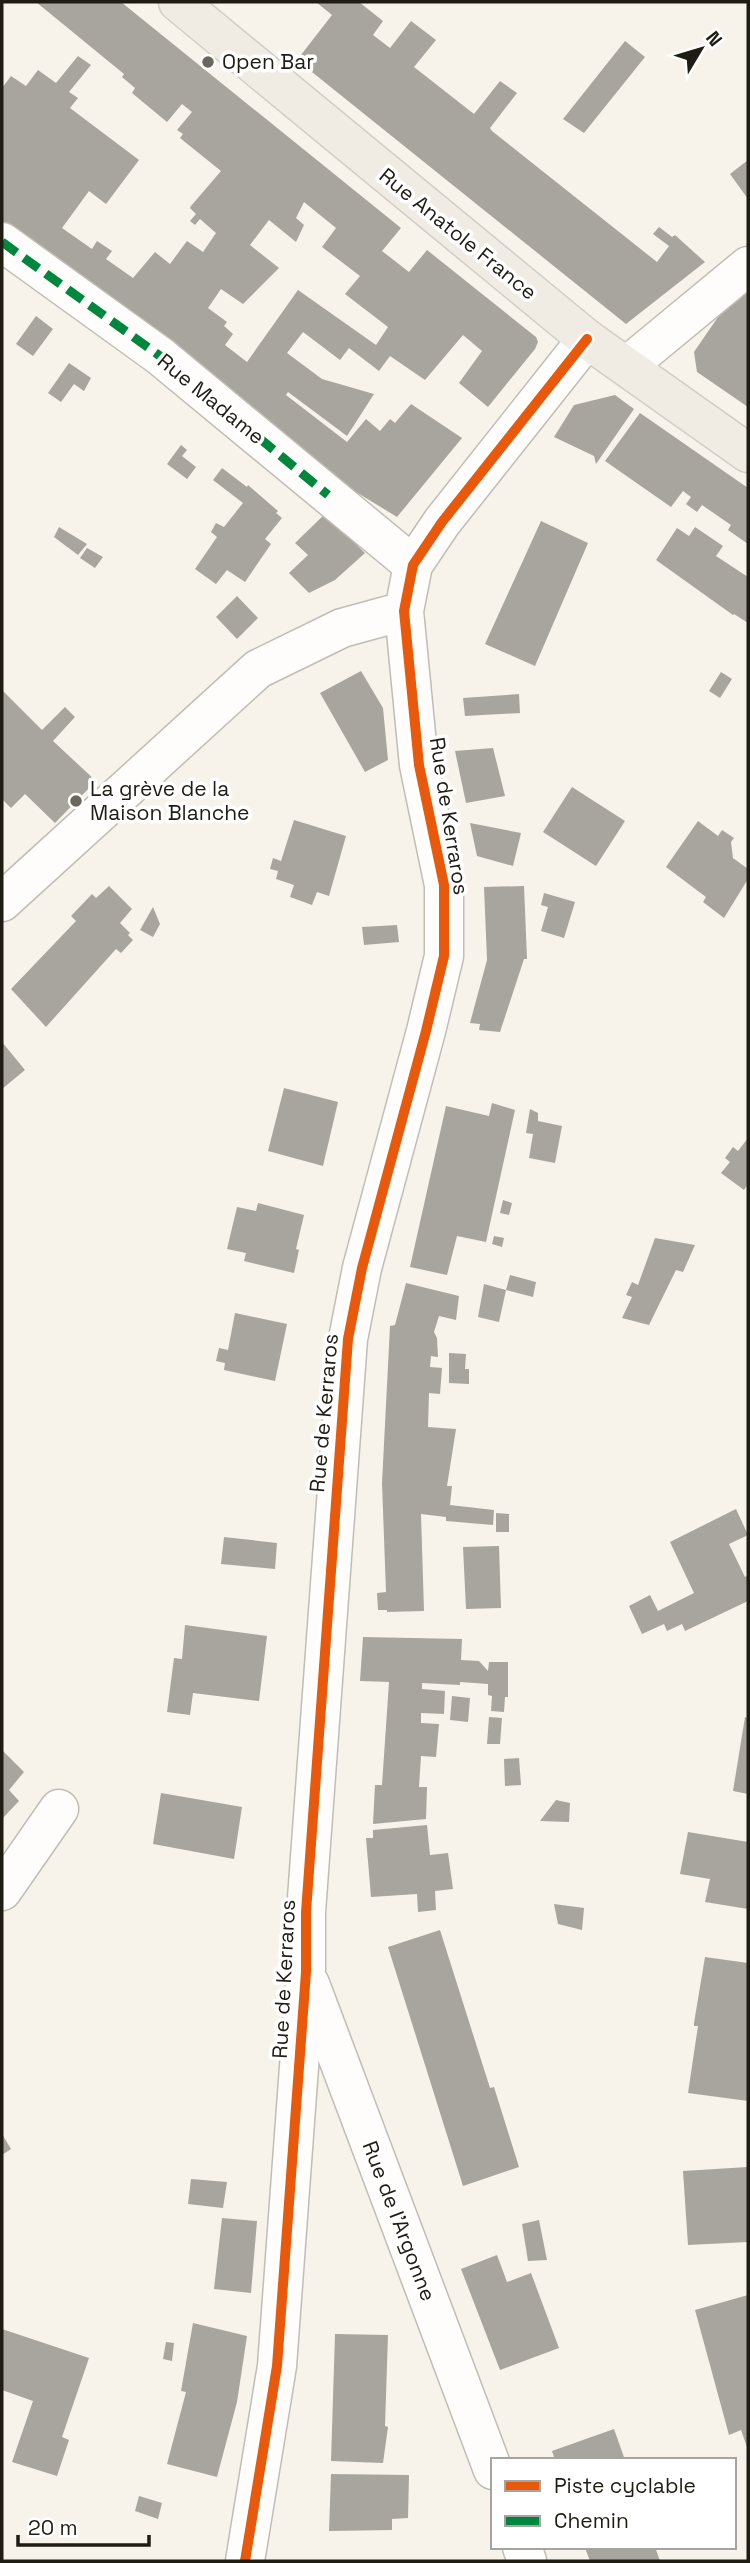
<svg xmlns="http://www.w3.org/2000/svg" width="750" height="2563" viewBox="0 0 750 2563" font-family="'Space Grotesk',sans-serif">
  <style>
    .building { fill: #a8a59e; fill-rule: evenodd }
    .lines { fill: none; stroke-linecap: round; stroke-linejoin: round }
    .minor-casing { stroke: #c1bdb5; stroke-width: 41 }
    .major-casing { stroke: #cfcec9; stroke-width: 41 }
    .minor { stroke: #fefdfc; stroke-width: 38 }
    .major { stroke: #f0ece4; stroke-width: 38 }
    .quiet { stroke: #00873e; stroke-width: 9; stroke-dasharray: 18 9; stroke-linecap: butt }
    .cycleway-casing { stroke: #fff; stroke-width: 15 }
    .cycleway { stroke: #e8590c; stroke-width: 10 }
    .poi-dot { fill: #6b675f; stroke: #fff; stroke-width: 2.5 }
    .labels { text-anchor: middle; stroke-width: 7; stroke-linejoin: round; paint-order: stroke }
    .poi-label { font-size: 21px; fill: #1f1c14; stroke: #fff; text-anchor: start }
    .street-label { font-size: 21px; fill: #1f1c14; stroke: #fff }
  </style>
  <rect width="100%" height="100%" fill="#f7f3ea"/>
  <!-- building -->
  <path class="building" d="M36 2H121L401 228 382 251 409 272 427 250 536 337 538 342 535 349 488 407 459 383 482 351 463 335 425 380 390 356 379 371 349 348 340 360 303 332 287 353 322 379 374 394 347 436 288 392 286 395 347 442 366 419 380 431 390 419 395 423 411 404 462 438 397 517 325 473 2 236V88L11 76 26 86 38 70 56 83 78 56 91 65 69 92 78 98 70 108 139 160 106 204 89 191 62 228 92 249 97 241 112 251 106 259 133 278 155 252 170 264 187 241 203 252 216 233 200 219 195 225 190 221 196 214 190 208 191 206 221 171 180 138 183 134 177 130 192 112 182 104 167 122 132 93 135 88 122 77 124 74ZM304 202 336 228 322 247 360 276 345 294 388 327 376 345 298 290 247 362 225 345 233 334 224 326 227 322 208 308 221 289 243 304 279 268 250 245 269 220 296 242 304 225 296 218Z
    M316 2H359L383 21 373 35 390 48 411 21 436 40 414 67 474 114 500 81 517 93 490 128 492 131 657 262 669 246 653 234 659 227 672 237 675 235 705 262 626 324 297 60 332 15Z
    M625 41 645 57 584 133 563 119Z
    M748 160V199L730 174Z
    M748 292V407L697 372 694 352 718 317Z
    M36 316 53 329 33 356 16 344Z
    M69 363 91 378 84 391 74 384 61 402 48 393Z
    M615 395 634 409 596 464 594 456 554 437 574 405Z
    M640 413 748 488V544L728 530 731 525 702 505 697 512 686 504 691 497 683 491 671 507 605 461Z
    M181 445 187 450 182 456 196 467 187 479 167 464Z
    M222 468 247 487 248 485 278 511 276 513 282 518 265 539 271 544 245 582 227 570 216 584 195 569 217 537 211 532 216 523 224 527 243 503 213 480Z
    M325 514 365 553 335 580 309 593 289 573 308 555 295 543Z
    M541 521 588 543 535 666 485 644Z
    M59 527 87 544 78 555 54 537Z
    M695 527 723 546 716 556 748 577V623L734 614 733 615 656 560 677 528 689 536Z
    M87 548 103 557 95 568 80 558Z
    M237 596 258 618 237 639 216 617Z
    M361 671 383 708 388 760 365 772 320 693Z
    M721 672 732 679 720 698 709 691Z
    M2 690 42 730 65 707 75 717 53 741 96 781 55 823 25 794 11 808 2 799Z
    M519 694 520 713 465 716 463 698Z
    M493 748 505 796 466 803 455 751Z
    M572 787 625 821 596 866 543 832Z
    M294 820 346 836 329 896 317 892 312 905 290 897 294 885 276 879 278 871 270 869 273 858 281 861Z
    M698 821 718 836 722 830 734 838 731 842 733 858 748 869V879L724 918 703 902 706 897 666 867Z
    M470 823 521 833 513 866 477 856Z
    M109 886 132 909 120 923 130 933 128 935 133 940 121 953 116 949 46 1027 11 989 76 921 71 916 92 894 96 898Z
    M524 886 527 959H524L500 1032 479 1030 480 1024 470 1023 487 960 484 887Z
    M544 893 575 902 564 938 541 931 548 907 541 905Z
    M153 907 160 924 153 937 140 930Z
    M397 925 399 942 364 945 362 927Z
    M2 1042 25 1070 2 1089Z
    M284 1088 338 1102 323 1166 268 1151Z
    M492 1103 515 1110 486 1242 457 1236 447 1275 410 1267 446 1106 489 1116Z
    M530 1109 538 1113V1121L562 1126 555 1163 529 1158 533 1134 526 1133Z
    M748 1138V1184L744 1190 721 1173 730 1162 725 1158 733 1147 738 1151Z
    M503 1200 512 1203 509 1215 500 1213Z
    M258 1203 304 1215 296 1249 299 1250 294 1273 244 1261 246 1253 227 1249 237 1207 256 1211Z
    M494 1236 504 1238 502 1247 492 1244Z
    M655 1238 695 1245 683 1272 676 1270 649 1325 622 1318 632 1297 626 1295 632 1282 638 1285Z
    M510 1275 536 1282 533 1297 506 1290 499 1322 478 1317 484 1284 506 1290Z
    M406 1283 459 1296 456 1320 439 1316 434 1332 437 1338 438 1357 431 1356 430 1367 442 1368 440 1394 429 1393 428 1427 456 1429 447 1486H452L450 1505 494 1510 493 1525 446 1521V1517L421 1514 424 1611 387 1612V1610H378L377 1593 386 1592 382 1483 390 1326 395 1325Z
    M235 1313 287 1324 275 1381 224 1370 225 1363 216 1361 219 1348 228 1350Z
    M449 1353 466 1354 465 1369H469V1384L449 1383Z
    M736 1509 748 1535 729 1544 745 1577 748 1575V1601L685 1631 682 1624 667 1631 664 1624 642 1634 629 1606 650 1595 658 1611 694 1593 670 1542Z
    M496 1513 509 1514V1532H496Z
    M224 1537 277 1543 275 1569 221 1564Z
    M499 1546 501 1608 466 1609 463 1547Z
    M185 1625 267 1636 259 1701 193 1693 190 1715 167 1712 174 1658 182 1659Z
    M363 1637 462 1639 461 1660 479 1661 488 1671 489 1662H508V1697H505L504 1712 491 1711 492 1696 488 1695V1684L460 1682V1685L422 1683V1689L445 1691 444 1714 421 1713V1723L439 1724 436 1757 421 1756 419 1787H427L426 1819 373 1824 375 1785H382L389 1682 360 1681Z
    M452 1696 470 1698 468 1722 450 1720Z
    M489 1717 502 1718 500 1744H487Z
    M745 1717 748 1718V1794L733 1791Z
    M2 1750 24 1772 9 1790 19 1801 2 1819Z
    M519 1758 521 1785 505 1786 504 1759Z
    M161 1793 242 1807 234 1859 153 1844Z
    M556 1800 570 1803 569 1822 540 1821Z
    M427 1825 430 1855 448 1853 453 1889 435 1891 436 1910 418 1912 417 1894 371 1897 366 1838H373V1830Z
    M688 1832 748 1842V1909L705 1902 710 1879 680 1874Z
    M554 1904 584 1908 582 1930 558 1924Z
    M440 1930 490 2088 494 2087 519 2167 463 2186 388 1947Z
    M705 1957 748 1963V2101L688 2093 698 2026H694V2023Z
    M2 2134 11 2149 2 2155Z
    M748 2167V2242L688 2245 683 2171Z
    M191 2179 227 2182 223 2208 188 2204Z
    M222 2218 257 2221 251 2293 214 2289Z
    M539 2220 547 2260 528 2261 522 2224Z
    M497 2255 507 2282 531 2273 559 2348 500 2370 461 2269Z
    M748 2295V2450L741 2430 729 2435 695 2310Z
    M193 2323 247 2336 237 2402 217 2477 167 2464 186 2392 181 2391Z
    M2 2329 89 2358 62 2437 69 2440 57 2476 12 2462 33 2401 2 2390Z
    M335 2334 388 2335 385 2426 388 2427 383 2463 331 2461Z
    M166 2342 174 2343 172 2361 163 2359Z
    M614 2429 625 2460H555L552 2451Z
    M331 2474 409 2475 408 2518 392 2519V2530L329 2531Z
    M139 2496 162 2503 158 2519 135 2511Z
    M588 2547H655L660 2561H590L585 2548Z"/>
  <g class="lines">
    <defs>
      <path id="minor" d="M2 242 160 356 413 565
        M627 366 748 266
        M2 902 258 669 342 628 404 611
        M2 1891 59 1809
        M310 1984 493 2470
        M522 2547 527 2561
        M245 2561 277 2366 306 1972V1912L348 1339 362 1268 426 1031 444 956V885L419 765 404 611 413 565 442 522 587 339"/>
      <path id="major" d="M178 2 587 339 748 453"/>
    </defs>
    <!-- minor casing -->
    <use href="#minor" class="minor-casing"/>
    <!-- major casing -->
    <use href="#major" class="major-casing"/>
    <!-- minor -->
    <use href="#minor" class="minor"/>
    <!-- major -->
    <use href="#major" class="major"/>
    <!-- quiet -->
    <path class="quiet" d="M2 242 160 356 328 495"/>
    <defs>
      <path id="cycleway" d="M245 2561 277 2366 306 1972V1912L348 1339 362 1268 426 1031 444 956V885L419 765 404 611 413 565 442 522 587 339"/>
    </defs>
    <!-- cycleway casing -->
    <use href="#cycleway" class="cycleway-casing"/>
    <!-- cycleway -->
    <use href="#cycleway" class="cycleway"/>
  </g>
  <!-- markers -->
  <g class="poi-dot">
    <circle cx="208" cy="62" r="7"/>
    <circle cx="76" cy="801" r="7"/>
  </g>
  <g class="labels">
    <!-- poi labels -->
    <g class="poi-label">
      <text x="222" y="69">Open Bar</text>
      <text x="90" y="796">La grève de la<tspan x="90" dy="24">Maison Blanche</tspan></text>
    </g>
    <!-- street labels -->
    <g class="street-label">
      <text transform="translate(458 234) rotate(39)" y="7">Rue Anatole France</text>
      <text transform="translate(211 399) rotate(39)" y="7">Rue Madame</text>
      <text transform="translate(449 816) rotate(81)" y="7">Rue de Kerraros</text>
      <text transform="translate(324 1413) rotate(-85)" y="7">Rue de Kerraros</text>
      <text transform="translate(284 1979) rotate(-87)" y="7">Rue de Kerraros</text>
      <text transform="translate(399 2221) rotate(69)" y="7">Rue de l'Argonne</text>
    </g>
  </g>
  <!-- border -->
  <rect width="750" height="2563" fill="none" stroke="#1f1c14" stroke-width="7"/>
  <!-- legend -->
  <rect x="491" y="2458" width="245" height="91" fill="#ffffff" stroke="#a5a4a1" stroke-width="2"/>
  <rect x="505" y="2481" width="35" height="10" fill="#e8590c" stroke="#a5a4a1" stroke-width="2"/>
  <text x="554" y="2493" font-size="21" fill="#1f1c14">Piste cyclable</text>
  <rect x="505" y="2516" width="35" height="10" fill="#00873e" stroke="#a5a4a1" stroke-width="2"/>
  <text x="554" y="2528" font-size="21" fill="#1f1c14">Chemin</text>
  <!-- north arrow -->
  <g transform="translate(701 49) rotate(52)" stroke="#ffffff" stroke-width="5" paint-order="stroke">
  <path d="M0-5L12 26L0 18L-12 26Z" fill="#1f1c14"/>
  <text y="-10" font-size="19" font-weight="bold" text-anchor="middle" fill="#1f1c14">N</text>
  </g>
  <!-- scale -->
  <path d="M18 2535v10h131v-10" fill="none" stroke="#1f1c14" stroke-width="3.5"/>
  <text x="28" y="2535" font-size="21" fill="#1f1c14" stroke="#ffffff" stroke-width="5" paint-order="stroke">20 m</text>
</svg>
